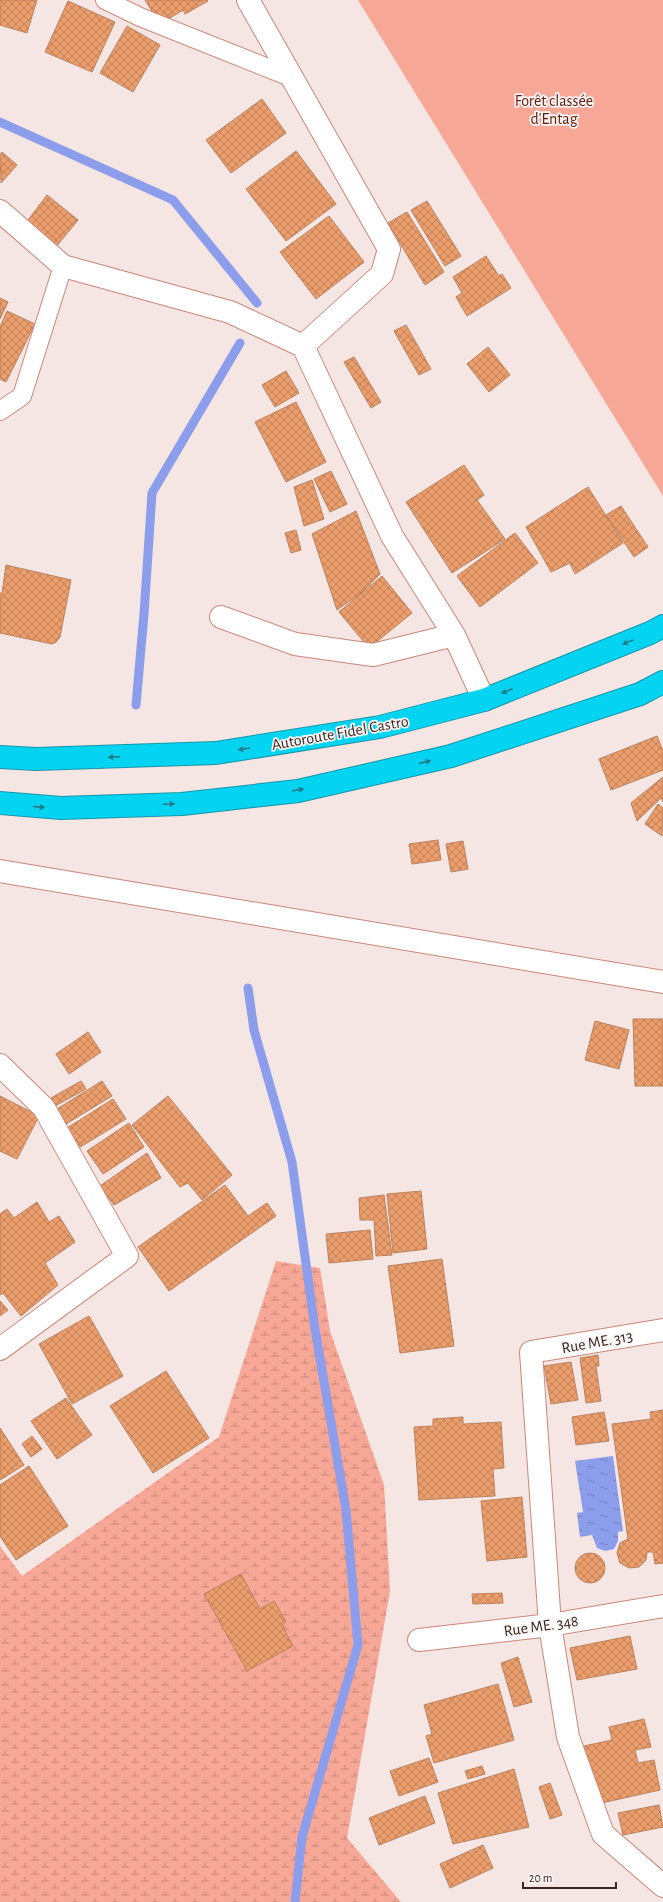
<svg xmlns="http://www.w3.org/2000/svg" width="663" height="1902" viewBox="0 0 663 1902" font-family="'Alegreya Sans',sans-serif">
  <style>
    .wetland { fill: url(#wetland-marsh) }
    .park { fill: #f7a795 }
    .water { fill: url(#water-ripples) }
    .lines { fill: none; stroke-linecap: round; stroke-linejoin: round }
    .stream { stroke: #8c9eeb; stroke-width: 9 }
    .building { fill: url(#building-cross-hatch); stroke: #ba825f }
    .lane-casing { stroke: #ca8778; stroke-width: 20 }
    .street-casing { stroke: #ca8778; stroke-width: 24 }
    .highway-casing { stroke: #1996a8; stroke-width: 24 }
    .lane { stroke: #fff; stroke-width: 18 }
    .street { stroke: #fff; stroke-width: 22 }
    .highway { stroke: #04d3f2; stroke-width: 22 }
    .oneway { fill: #227c88 }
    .labels { text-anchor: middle; stroke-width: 3.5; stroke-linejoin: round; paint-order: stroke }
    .park-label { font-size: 16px; fill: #661605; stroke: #f7f7f7 }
    .street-label { font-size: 16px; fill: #3f241e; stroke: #f7f7f7 }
  </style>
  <defs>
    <pattern id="wetland-marsh" width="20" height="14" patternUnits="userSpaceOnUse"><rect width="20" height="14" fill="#f7a795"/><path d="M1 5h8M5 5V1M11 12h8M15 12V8" fill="none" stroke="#c98879"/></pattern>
    <pattern id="water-ripples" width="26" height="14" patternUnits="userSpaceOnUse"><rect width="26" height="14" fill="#8c9eeb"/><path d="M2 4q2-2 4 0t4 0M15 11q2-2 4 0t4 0" fill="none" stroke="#7481be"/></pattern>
    <pattern id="building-cross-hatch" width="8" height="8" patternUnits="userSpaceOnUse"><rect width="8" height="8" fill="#eb9d6b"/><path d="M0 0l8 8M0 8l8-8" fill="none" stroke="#c08057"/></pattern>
  </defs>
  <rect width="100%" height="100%" fill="#f5e6e3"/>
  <!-- wetland -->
  <path class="wetland" d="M276 1261 320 1268 330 1331 384 1485 390 1591 347 1838 401 1902H0V1546L22 1576 219 1437Z"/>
  <!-- park -->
  <path class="park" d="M358 0H663V496Z"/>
  <!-- water -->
  <path class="water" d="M613 1456 623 1531 618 1532V1541L614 1549 605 1551 597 1548 592 1535 580 1537 577 1513 583 1512 575 1461Z"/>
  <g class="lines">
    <!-- stream -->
    <path class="stream" d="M0 122 173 200 257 303
      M136 705 144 614 152 493 240 343
      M248 988 254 1030 292 1162 315 1329 346 1510 358 1645 302 1837 295 1902"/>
  </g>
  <!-- building -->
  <path class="building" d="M0 0H37L27 33 0 25Z
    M145 0H207L208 1 185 14 183 10 160 24Z
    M68 1 115 22 92 72 45 52Z
    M127 26 160 45 133 92 100 73Z
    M262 99 286 133 231 173 206 140Z
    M296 151 336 204 286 241 246 189Z
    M2 152 17 165 1 183 0 155Z
    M47 195 78 220 55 248 25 224Z
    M427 201 461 256 445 266 411 210Z
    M407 212 444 272 425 285 388 223Z
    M329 216 364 262 316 299 280 252Z
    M486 256 499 276 502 274 511 288 467 316 456 297 462 293 453 277Z
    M0 298 8 302 0 319Z
    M7 311 35 324 6 382 0 379V327Z
    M406 325 431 369 419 375 394 331Z
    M488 347 510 375 489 392 467 364Z
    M354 357 381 402 371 408 344 362Z
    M286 371 299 393 275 407 262 385Z
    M296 402 326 462 286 482 255 422Z
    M464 465 484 495 477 500 505 539 452 573 406 502Z
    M331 471 347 504 330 512 314 479Z
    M312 480 324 519 304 526 294 487Z
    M588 487 623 543 575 574 570 563 551 572 526 527Z
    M621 506 648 547 634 557 606 515Z
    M356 511 380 574 360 594 337 610 312 534Z
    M296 530 301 550 291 553 285 533Z
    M515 533 538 563 480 607 457 576Z
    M6 565 71 580 60 637 56 642 52 644 0 633V593H2Z
    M382 576 412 613 369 648 339 612Z
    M657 736 663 751V770L611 790 599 759Z
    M663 777V802L661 798 637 821 631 803Z
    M658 804 663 808 662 836 645 824Z
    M438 840 441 860 412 864 409 844Z
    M463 841 468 869 451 872 446 844Z
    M633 1019H663V1086H635Z
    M595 1021 629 1030 619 1069 585 1060Z
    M88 1032 101 1052 69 1074 56 1054Z
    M81 1081 86 1089 55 1106 51 1098Z
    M102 1081 112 1096 66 1124 57 1109Z
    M0 1096 39 1116 17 1159 0 1151Z
    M168 1096 232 1175 202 1200 188 1183 180 1187 132 1125Z
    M113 1099 126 1119 77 1149 64 1130Z
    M129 1123 144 1147 103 1174 87 1151Z
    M147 1153 161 1178 114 1205 100 1186Z
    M225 1185 248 1216 267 1203 276 1216 169 1291 138 1247Z
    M421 1191 427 1249 393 1253 387 1194Z
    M384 1195 392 1255 376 1256 374 1220H360L359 1198Z
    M37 1202 49 1222 59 1216 75 1242 45 1263 58 1285 21 1316 3 1293 0 1295V1214L7 1209 14 1218Z
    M370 1230 373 1259 329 1263 326 1234Z
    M442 1259 454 1346 400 1353 388 1266Z
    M0 1301 8 1310 0 1316Z
    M89 1316 123 1376 72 1404 39 1344Z
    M598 1355 599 1366H596L601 1401 586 1403 580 1358Z
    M571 1362 578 1400 551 1404 544 1366Z
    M166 1371 209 1438 153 1473 110 1406Z
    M66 1398 92 1435 57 1459 31 1421Z
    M663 1410V1563L655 1564 653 1552H647L646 1560 639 1567 629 1568 620 1563 617 1553 620 1543 628 1539 612 1424 651 1419 650 1412Z
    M604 1412 609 1441 576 1445 572 1417Z
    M463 1417V1424L501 1422 504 1468 493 1469 495 1496 419 1500 414 1427 433 1426V1419Z
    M0 1428 24 1465 0 1480Z
    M32 1436 42 1449 31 1457 22 1444Z
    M29 1466 68 1526 16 1560 0 1536V1485Z
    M522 1497 527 1557 487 1561 481 1501Z
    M575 1568a15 15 0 1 1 30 0a15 15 0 1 1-30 0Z
    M241 1574 260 1609 274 1601 286 1622 282 1625 293 1646 247 1671 204 1594Z
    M502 1593 503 1603 473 1604 472 1594Z
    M630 1636 637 1669 577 1680 570 1648Z
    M518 1657 532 1702 514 1707 501 1663Z
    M498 1684 514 1740 434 1763 426 1736 432 1734 424 1705Z
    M644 1719 651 1747 635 1750 638 1763 654 1760 660 1790 597 1804 584 1746 612 1740 609 1727Z
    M429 1758 438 1782 399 1796 390 1771Z
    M482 1766 485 1774 468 1779 465 1771Z
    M514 1769 529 1827 453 1844 438 1793Z
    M550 1783 562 1815 550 1819 539 1787Z
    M425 1796 435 1823 379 1845 369 1818Z
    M659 1805 663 1827 623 1835 618 1813Z
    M483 1845 493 1868 450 1888 440 1864Z"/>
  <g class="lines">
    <defs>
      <path id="lane" d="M105 0 140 17 293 78
        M0 411 22 396 63 266"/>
      <path id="street" d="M248 0 389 249 382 274 303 346 392 536 454 635 484 700
        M0 211 63 266 230 312 303 346
        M221 617 295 644 373 655 454 635
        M0 871 663 982
        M0 1065 44 1108 127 1256 0 1349
        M663 1330 531 1352 550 1625 568 1737 603 1834 663 1886
        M419 1640 550 1625 663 1606"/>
      <path id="highway" d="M0 757 36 759 216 753 380 727 484 700 650 633 663 626
        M0 803 61 808 182 804 298 791 451 756 640 694 663 682"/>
    </defs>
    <!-- lane casing -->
    <use href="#lane" class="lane-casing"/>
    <!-- street casing -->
    <use href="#street" class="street-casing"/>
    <!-- highway casing -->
    <use href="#highway" class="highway-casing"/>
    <!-- lane -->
    <use href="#lane" class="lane"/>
    <!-- street -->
    <use href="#street" class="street"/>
    <!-- highway -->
    <use href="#highway" class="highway"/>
  </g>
  <!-- one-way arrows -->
  <defs><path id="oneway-solid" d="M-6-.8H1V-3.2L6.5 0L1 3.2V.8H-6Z"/></defs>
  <g class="oneway">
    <use href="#oneway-solid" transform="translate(628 642) rotate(158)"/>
    <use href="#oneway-solid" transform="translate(507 691) rotate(158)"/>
    <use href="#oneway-solid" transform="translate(244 749) rotate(171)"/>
    <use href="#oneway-solid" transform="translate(114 757) rotate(178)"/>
    <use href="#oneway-solid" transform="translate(425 762) rotate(-13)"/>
    <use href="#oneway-solid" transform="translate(298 790) rotate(-10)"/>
    <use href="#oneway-solid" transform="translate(169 804) rotate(-2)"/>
    <use href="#oneway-solid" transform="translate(39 807) rotate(5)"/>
  </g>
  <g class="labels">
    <!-- park labels -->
    <g class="park-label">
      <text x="554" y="106">Forêt classée<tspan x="554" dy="18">d'Entag</tspan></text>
    </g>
    <!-- street labels -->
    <g class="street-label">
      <text transform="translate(340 732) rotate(-10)" y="6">Autoroute Fidel Castro</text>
      <text transform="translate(597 1341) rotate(-10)" y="6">Rue ME. 313</text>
      <text transform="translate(541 1625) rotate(-8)" y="6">Rue ME. 348</text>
    </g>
  </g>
  <!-- scale -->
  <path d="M523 1882v6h93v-6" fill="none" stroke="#3f241e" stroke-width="2"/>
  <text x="529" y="1882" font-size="12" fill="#3f241e" stroke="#f7f7f7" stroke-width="3" paint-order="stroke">20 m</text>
</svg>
